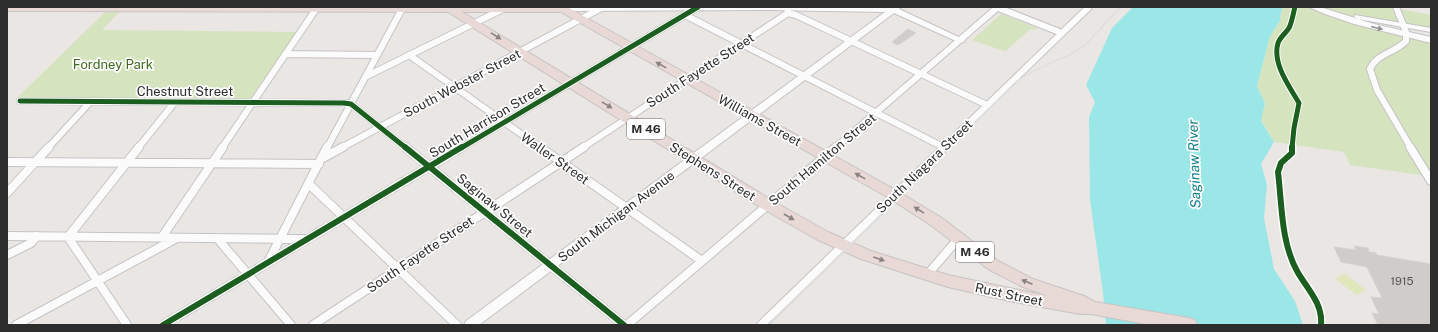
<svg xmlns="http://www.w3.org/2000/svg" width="1438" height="332" viewBox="0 0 1438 332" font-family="'Public Sans',sans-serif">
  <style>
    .green { fill: #d6e3bf }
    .pitch { fill: #e1e7bc }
    .water { fill: #9be7e8 }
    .building { fill: #cfccca; stroke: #d5d2d0 }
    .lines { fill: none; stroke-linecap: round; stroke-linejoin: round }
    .street-far1-casing { stroke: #c5c3c4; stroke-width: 8 }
    .street-casing { stroke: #c5c3c4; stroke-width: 10 }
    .secondary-casing { stroke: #c5c3c4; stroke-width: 2 }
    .highway-casing { stroke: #c6c4c3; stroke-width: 2 }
    .street-far1 { stroke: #fcfbfb; stroke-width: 6 }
    .street { stroke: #fcfbfb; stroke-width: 8 }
    .secondary { fill: #fcfbfb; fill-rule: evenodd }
    .highway { fill: #e9d9d6; fill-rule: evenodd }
    .rail-far1 { stroke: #dfdfe0; stroke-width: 1.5 }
    .rail { stroke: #dfdfe0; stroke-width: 2 }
    .cycleway-far1-casing { stroke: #fff; stroke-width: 7 }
    .cycleway-casing { stroke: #fff; stroke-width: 9 }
    .cycleway-far1 { stroke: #1b5e20; stroke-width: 5 }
    .cycleway { stroke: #1b5e20; stroke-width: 6 }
    .oneway { fill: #949494 }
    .oneway2 { fill: #8b8382 }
    .labels { text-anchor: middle; stroke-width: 3.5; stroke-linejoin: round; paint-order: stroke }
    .number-label { font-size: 11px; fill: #575656 }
    .shield { fill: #fff; stroke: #6c6c6c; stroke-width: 1 }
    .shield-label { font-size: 12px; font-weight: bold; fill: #2d2d2d }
    .park-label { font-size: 13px; fill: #40681e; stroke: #fff }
    .street-label { font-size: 13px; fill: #2d2d2d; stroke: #fff }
    .water-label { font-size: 14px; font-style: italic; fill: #14818c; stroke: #fff }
  </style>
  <rect width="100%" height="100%" fill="#eae6e4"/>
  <!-- green -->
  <path class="green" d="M1283 7H1388L1431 15V30L1361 18 1317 8 1431 40V181L1428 176 1350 165 1344 152 1274 142 1261 120 1265 103 1257 86 1270 36 1280 21 1281 12Z
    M105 12H119L102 30 297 32 250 99 17 98Z
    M1001 14 1037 28 1035 30 1030 29 1006 51 1010 53 972 40Z"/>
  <!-- pitch -->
  <path class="pitch" d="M1344 273 1366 290 1357 295 1335 279Z"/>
  <!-- water -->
  <path class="water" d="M1133 7H1283L1281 12 1280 21 1270 36 1257 86 1265 103 1261 121 1274 142 1261 164 1267 185 1264 218 1274 269 1295 301 1303 325H1106L1103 293 1090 200 1089 117 1095 102 1086 85 1112 28Z"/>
  <!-- building -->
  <path class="building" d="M908 29 916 33 898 45 892 42Z
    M1354 246 1368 248 1369 252 1376 253 1377 255 1431 264V325H1378L1372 313 1379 314 1371 297 1382 298 1367 267 1341 262 1334 247 1356 250Z"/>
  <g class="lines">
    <defs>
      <path id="street-far1" d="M996 7 1062 33
        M1396 7 1406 32V41C1395 53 1377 53 1370 69L1377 90 1411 148
        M787 8 788 13 796 15 987 105
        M685 15 943 147
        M285 54 377 55
        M409 55 541 148
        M367 76 507 7
        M20 101 344 103 351 104 406 148
        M48 148 91 101
        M138 148 175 102
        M222 148 316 9
        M327 148 402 9
        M341 148 603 7
        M461 148 698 7
        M582 148 788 13
        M835 148 998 7
        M943 148 1089 7"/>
      <path id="street" d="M405 147 624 325
        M540 147 702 261
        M1410 147 1431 181
        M321 159 343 147
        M7 162 319 164
        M309 184 457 325
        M7 193 49 147
        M7 236 308 239
        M162 237 223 147
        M217 238 291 325
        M7 255 31 243 37 236
        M268 262 327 147
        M927 275 958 239
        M16 325 177 238
        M127 325 68 237 139 147
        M163 325 462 147
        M313 325 584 147
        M627 325 836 147
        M761 325 945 147"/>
      <path id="secondary" d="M561 7H901L899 9 965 40 964 42H958L894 13 479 325H464L466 321 885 12 770 10 563 11 559 9Z
        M1309 7H1320L1374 24 1431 37V43L1354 24 1325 14Z
        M1355 15 1431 28V32L1358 19 1354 17Z"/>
      <path id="highway" d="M7 7H567L899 192 942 218 998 261 1033 279 1084 296 1095 302 1189 318 1195 320 1197 325H1151L1091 314H1080L1009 301 948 287 861 259 818 240 763 209 448 12 7 11ZM462 12H561L889 198 932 226 988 269 1023 287 1048 296 948 275 871 251 828 232 773 201Z"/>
    </defs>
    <!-- street-far1 casing -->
    <use href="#street-far1" class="street-far1-casing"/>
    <!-- street casing -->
    <use href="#street" class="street-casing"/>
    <!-- secondary casing -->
    <use href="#secondary" class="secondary-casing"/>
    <!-- highway casing -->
    <use href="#highway" class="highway-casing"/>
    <!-- street-far1 -->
    <use href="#street-far1" class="street-far1"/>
    <!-- street -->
    <use href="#street" class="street"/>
    <!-- secondary -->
    <use href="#secondary" class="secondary"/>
    <!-- highway -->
    <use href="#highway" class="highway"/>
    <!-- rail-far1 -->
    <path class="rail-far1" d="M949 148 1016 82 1032 72 1071 54 1085 45 1121 7"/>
    <!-- rail -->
    <path class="rail" d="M769 325 950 147"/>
    <defs>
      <path id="cycleway-far1" d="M20 101 344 103 351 104 406 148
        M461 148 698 7
        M1292 148 1294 128 1299 103C1289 86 1272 63 1278 43 1280 37 1286 33 1289 28 1292 22 1293 14 1295 7"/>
      <path id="cycleway" d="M405 147 624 325
        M1292 147V153L1281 163 1278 172C1282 205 1281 242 1297 271 1307 289 1323 303 1321 325
        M163 325 462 147"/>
    </defs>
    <!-- cycleway-far1 casing -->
    <use href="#cycleway-far1" class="cycleway-far1-casing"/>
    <!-- cycleway casing -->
    <use href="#cycleway" class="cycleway-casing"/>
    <!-- cycleway-far1 -->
    <use href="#cycleway-far1" class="cycleway-far1"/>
    <!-- cycleway -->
    <use href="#cycleway" class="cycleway"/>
  </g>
  <!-- one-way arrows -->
  <defs><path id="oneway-solid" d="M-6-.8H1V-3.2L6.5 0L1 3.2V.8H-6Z"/></defs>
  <use class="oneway" href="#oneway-solid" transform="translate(1377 28) rotate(14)"/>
  <g class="oneway2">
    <use href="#oneway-solid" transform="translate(496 36) rotate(32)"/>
    <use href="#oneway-solid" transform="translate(661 65) rotate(-151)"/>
    <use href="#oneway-solid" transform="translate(607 105) rotate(32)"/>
    <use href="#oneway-solid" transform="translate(860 176) rotate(-151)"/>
    <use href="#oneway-solid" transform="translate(919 210) rotate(-148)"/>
    <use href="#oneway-solid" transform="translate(789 217) rotate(30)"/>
    <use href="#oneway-solid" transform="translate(879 259) rotate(19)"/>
    <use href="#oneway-solid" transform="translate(1027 282) rotate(-157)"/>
  </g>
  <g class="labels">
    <!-- number labels -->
    <g class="number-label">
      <text x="1402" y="285">1915</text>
    </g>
    <!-- shield labels -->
    <g class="shield">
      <rect x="627" y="119" width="38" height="20" rx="3"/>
      <rect x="956" y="242" width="38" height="20" rx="3"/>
    </g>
    <g class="shield-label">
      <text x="646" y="133">M 46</text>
      <text x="975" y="256">M 46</text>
    </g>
    <!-- park labels -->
    <g class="park-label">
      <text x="113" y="69">Fordney Park</text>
    </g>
    <!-- street labels -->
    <g class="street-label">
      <text transform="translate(700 70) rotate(-33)" y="5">South Fayette Street</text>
      <text transform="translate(462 83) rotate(-28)" y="5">South Webster Street</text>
      <text x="185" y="96">Chestnut Street</text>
      <text transform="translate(487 120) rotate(-31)" y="5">South Harrison Street</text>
      <text transform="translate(760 120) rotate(29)" y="5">Williams Street</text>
      <text transform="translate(555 158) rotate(35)" y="5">Waller Street</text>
      <text transform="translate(822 159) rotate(-40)" y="5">South Hamilton Street</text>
      <text transform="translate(924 166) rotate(-44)" y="5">South Niagara Street</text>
      <text transform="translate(713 171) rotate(32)" y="5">Stephens Street</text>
      <text transform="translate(495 205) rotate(39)" y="5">Saginaw Street</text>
      <text transform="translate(616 216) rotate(-37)" y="5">South Michigan Avenue</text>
      <text transform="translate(420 254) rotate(-34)" y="5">South Fayette Street</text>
      <text transform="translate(1009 294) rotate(12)" y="5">Rust Street</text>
    </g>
    <!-- water labels -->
    <g class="water-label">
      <text transform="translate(1194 164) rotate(-92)" y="5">Saginaw River</text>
    </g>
  </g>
  <!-- border -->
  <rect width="1438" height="332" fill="none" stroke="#2d2d2d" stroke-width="16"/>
</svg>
